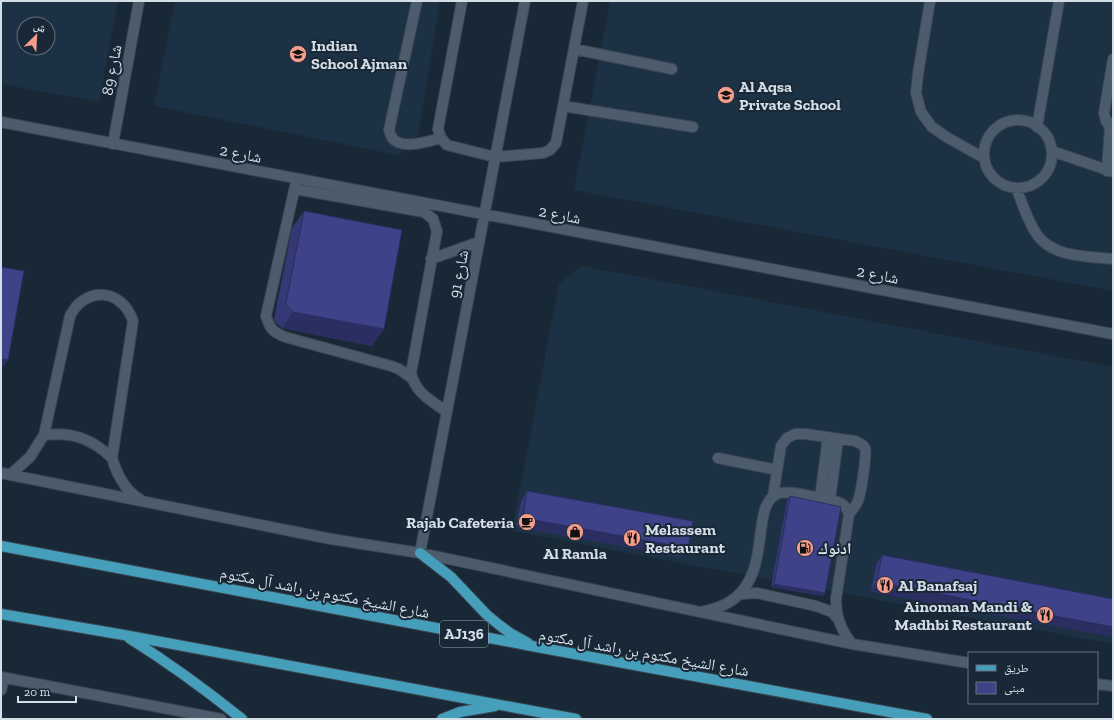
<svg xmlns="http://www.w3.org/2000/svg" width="1114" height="720" viewBox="0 0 1114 720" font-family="'Zilla Slab','Noto Naskh Arabic',serif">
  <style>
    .built { fill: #1d3144; fill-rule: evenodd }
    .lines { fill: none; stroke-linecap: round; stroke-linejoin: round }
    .minor-casing { stroke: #3a4652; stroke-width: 12 }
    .major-casing { stroke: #3a4652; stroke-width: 12 }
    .minor { stroke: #4c5c6c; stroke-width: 10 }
    .major { stroke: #459fbb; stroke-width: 10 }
    .wall { fill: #343976 }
    .shaded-wall { fill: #2b2e60 }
    .building { fill: #3d4289; stroke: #2b2e60 }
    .labels { text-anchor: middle; stroke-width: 4; stroke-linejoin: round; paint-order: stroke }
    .shield { fill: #192836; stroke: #9ca7b2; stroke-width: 1 }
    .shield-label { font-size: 15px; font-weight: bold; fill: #d4dee7 }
    .poi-label { font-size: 16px; font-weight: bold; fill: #d4dee7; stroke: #192836; text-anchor: start }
    .street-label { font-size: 16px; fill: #d4dee7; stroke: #192836 }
  </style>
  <rect width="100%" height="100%" fill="#192836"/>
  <!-- built -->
  <path class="built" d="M1 1H118L99 102 1 84ZM24 24H48V48H24Z
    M175 1H440L417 141 398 155 154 106Z
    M610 1H1113V291L574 190Z
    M582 266 1113 367V644L512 531 559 284Z"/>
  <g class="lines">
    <defs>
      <path id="minor" d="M417 1 389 130C390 133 391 137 393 139 403 150 429 141 441 138
        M462 1 438 129 441 138 447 145 495 157 543 153 550 150 556 143 583 1
        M930 1 918 74 916 93 921 112 932 127 948 138 984 158
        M574 49 672 69
        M563 106 693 127
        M984 154a34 34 0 1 1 68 0a34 34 0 1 1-68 0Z
        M1 122 1113 334
        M1037 127 1059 1
        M1110 127 1106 121 1104 113 1113 59
        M113 144 139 1
        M1052 151 1113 172
        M1107 171 1110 127 1113 123
        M296 182 266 316C270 329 273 332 285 337L391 366 399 369 413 379
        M1016 188C1022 202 1029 225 1038 236 1055 258 1088 256 1113 259
        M295 189 424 212 433 219 437 231 411 373C415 393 432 401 447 412
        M431 259 479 242
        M44 435C72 432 91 438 112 458
        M718 458 777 470
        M1 473 331 539 420 553 852 644 969 663
        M10 475 30 457 44 435 70 316C85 286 122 288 133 321L112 458C117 475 125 491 141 500
        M773 496 781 446 787 438 795 434H805L855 441C859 443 863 444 865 448 867 455 861 493 858 501 856 506 852 510 849 514
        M820 498 828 437
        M830 500 838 439
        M420 553 525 1
        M741 594 757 593 816 606 832 612 837 618
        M705 611C784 596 743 503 780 493 792 490 821 499 834 501 843 503 846 506 849 514L836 599C836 617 841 630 852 644
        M1 677 221 719
        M1097 684 1113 686
        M1 690 4 678"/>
      <path id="major" d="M1 546 537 647 927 719
        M420 553 451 577 486 614 498 624 510 633 528 643
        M1 614 124 635 576 719
        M129 638C169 663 206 690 242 719
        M442 719 460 712 495 706"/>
    </defs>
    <!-- minor casing -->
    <use href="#minor" class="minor-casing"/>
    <!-- major casing -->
    <use href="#major" class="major-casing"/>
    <!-- minor -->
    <use href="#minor" class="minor"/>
    <!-- major -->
    <use href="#major" class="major"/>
  </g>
  <!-- wall -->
  <path class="wall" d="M304 211 384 329 372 346 282 328 276 323 274 319 292 228Z
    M527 491 682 557 516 527 521 501Z
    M790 496 825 593 823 596 771 587 787 500Z
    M882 555 1113 599 871 592 876 565Z"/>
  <!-- shaded-wall -->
  <path class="shaded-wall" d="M293 312 384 329 372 346 282 328Z
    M1 359 8 360 1 370Z
    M523 518 688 548 682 557 516 527Z
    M877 582 1113 627V637L871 592Z
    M774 584 825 593 823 596 771 587Z"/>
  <!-- building -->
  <path class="building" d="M304 211 402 230 384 329 293 312 288 307 286 303Z
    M1 267 24 271 8 360 1 359Z
    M527 491 693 521 688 548 523 518Z
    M790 496 841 507 825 593 774 584Z
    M882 555 1113 599V627L877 582Z"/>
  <!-- icons -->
  <defs>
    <symbol id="school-disc" viewBox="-11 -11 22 22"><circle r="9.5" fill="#f49d8c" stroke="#192836"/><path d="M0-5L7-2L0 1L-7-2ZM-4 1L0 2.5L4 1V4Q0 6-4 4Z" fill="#111"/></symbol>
    <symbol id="cafe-disc" viewBox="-11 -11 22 22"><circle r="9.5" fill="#f49d8c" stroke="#192836"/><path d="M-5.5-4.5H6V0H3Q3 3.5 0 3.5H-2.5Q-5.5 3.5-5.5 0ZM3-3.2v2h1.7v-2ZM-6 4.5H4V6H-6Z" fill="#111"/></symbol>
    <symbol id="shop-disc" viewBox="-11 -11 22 22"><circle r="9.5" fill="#f49d8c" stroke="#192836"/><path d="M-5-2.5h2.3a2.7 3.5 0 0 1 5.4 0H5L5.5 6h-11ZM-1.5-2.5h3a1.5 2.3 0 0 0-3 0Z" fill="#111"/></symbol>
    <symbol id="restaurant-disc" viewBox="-11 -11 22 22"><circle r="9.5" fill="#f49d8c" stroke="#192836"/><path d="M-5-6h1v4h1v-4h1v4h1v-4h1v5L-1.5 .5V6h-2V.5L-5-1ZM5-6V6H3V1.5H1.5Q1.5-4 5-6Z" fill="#111"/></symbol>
    <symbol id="fuel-disc" viewBox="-11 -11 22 22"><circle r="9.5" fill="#f49d8c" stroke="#192836"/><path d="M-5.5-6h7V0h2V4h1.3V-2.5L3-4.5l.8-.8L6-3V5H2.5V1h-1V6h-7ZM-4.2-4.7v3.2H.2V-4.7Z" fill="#111"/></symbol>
  </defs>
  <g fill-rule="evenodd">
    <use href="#school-disc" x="288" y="44" width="20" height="20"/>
    <use href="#school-disc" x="716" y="85" width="20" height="20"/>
    <use href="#cafe-disc" x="517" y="512" width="20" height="20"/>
    <use href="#shop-disc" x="565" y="522" width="20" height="20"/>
    <use href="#restaurant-disc" x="622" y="528" width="20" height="20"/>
    <use href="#fuel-disc" x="795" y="538" width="20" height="20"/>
    <use href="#restaurant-disc" x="875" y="575" width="20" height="20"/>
    <use href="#restaurant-disc" x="1035" y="605" width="20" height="20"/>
  </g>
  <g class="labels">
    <!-- shield labels -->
    <rect class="shield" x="440" y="621" width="48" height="26" rx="3"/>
    <g class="shield-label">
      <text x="464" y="639">AJ136</text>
    </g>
    <!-- poi labels -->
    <g class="poi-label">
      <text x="311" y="51">Indian<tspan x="311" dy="18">School Ajman</tspan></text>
      <text x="739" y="92">Al Aqsa<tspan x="739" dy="18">Private School</tspan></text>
      <text x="514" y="528" text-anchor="end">Rajab Cafeteria</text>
      <text x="645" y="535">Melassem<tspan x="645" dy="18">Restaurant</tspan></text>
      <text x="818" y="554">ادنوك</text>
      <text x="575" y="559" text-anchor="middle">Al Ramla</text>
      <text x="898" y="591">Al Banafsaj</text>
      <text x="1032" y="612" text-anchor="end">Ainoman Mandi &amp;<tspan x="1032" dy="18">Madhbi Restaurant</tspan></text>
    </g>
    <!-- street labels -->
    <g class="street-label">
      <text transform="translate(111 70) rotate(-79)" y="6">شارع 89</text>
      <text transform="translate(241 153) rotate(11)" y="6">شارع 2</text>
      <text transform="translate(560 214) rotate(11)" y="6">شارع 2</text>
      <text transform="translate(458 274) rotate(-79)" y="6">شارع 91</text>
      <text transform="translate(878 274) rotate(11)" y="6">شارع 2</text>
      <text transform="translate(325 592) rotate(11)" y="6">شارع الشيخ مكتوم بن راشد آل مكتوم</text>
      <text transform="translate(644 652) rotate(10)" y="6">شارع الشيخ مكتوم بن راشد آل مكتوم</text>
    </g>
  </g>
  <!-- border -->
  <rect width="1114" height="720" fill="none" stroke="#d4dee7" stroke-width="4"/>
  <!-- legend -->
  <rect x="968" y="652" width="130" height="52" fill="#192836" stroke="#64717d"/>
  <rect x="976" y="665" width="20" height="6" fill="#459fbb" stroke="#64717d"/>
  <text x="1004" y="672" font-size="12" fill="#d4dee7">طريق</text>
  <rect x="976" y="682" width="20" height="12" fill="#3d4289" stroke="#64717d"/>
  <text x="1004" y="692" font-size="12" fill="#d4dee7">مبنى</text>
  <!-- north arrow -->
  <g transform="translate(36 36) rotate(24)"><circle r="19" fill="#192836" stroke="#64717d"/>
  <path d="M0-3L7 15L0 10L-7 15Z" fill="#f49d8c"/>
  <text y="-6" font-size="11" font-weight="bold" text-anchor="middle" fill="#d4dee7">ش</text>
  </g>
  <!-- scale -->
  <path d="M18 696v6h58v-6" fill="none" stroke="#d4dee7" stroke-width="2"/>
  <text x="24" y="696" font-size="12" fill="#d4dee7" stroke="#192836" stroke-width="3" paint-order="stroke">20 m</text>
</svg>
